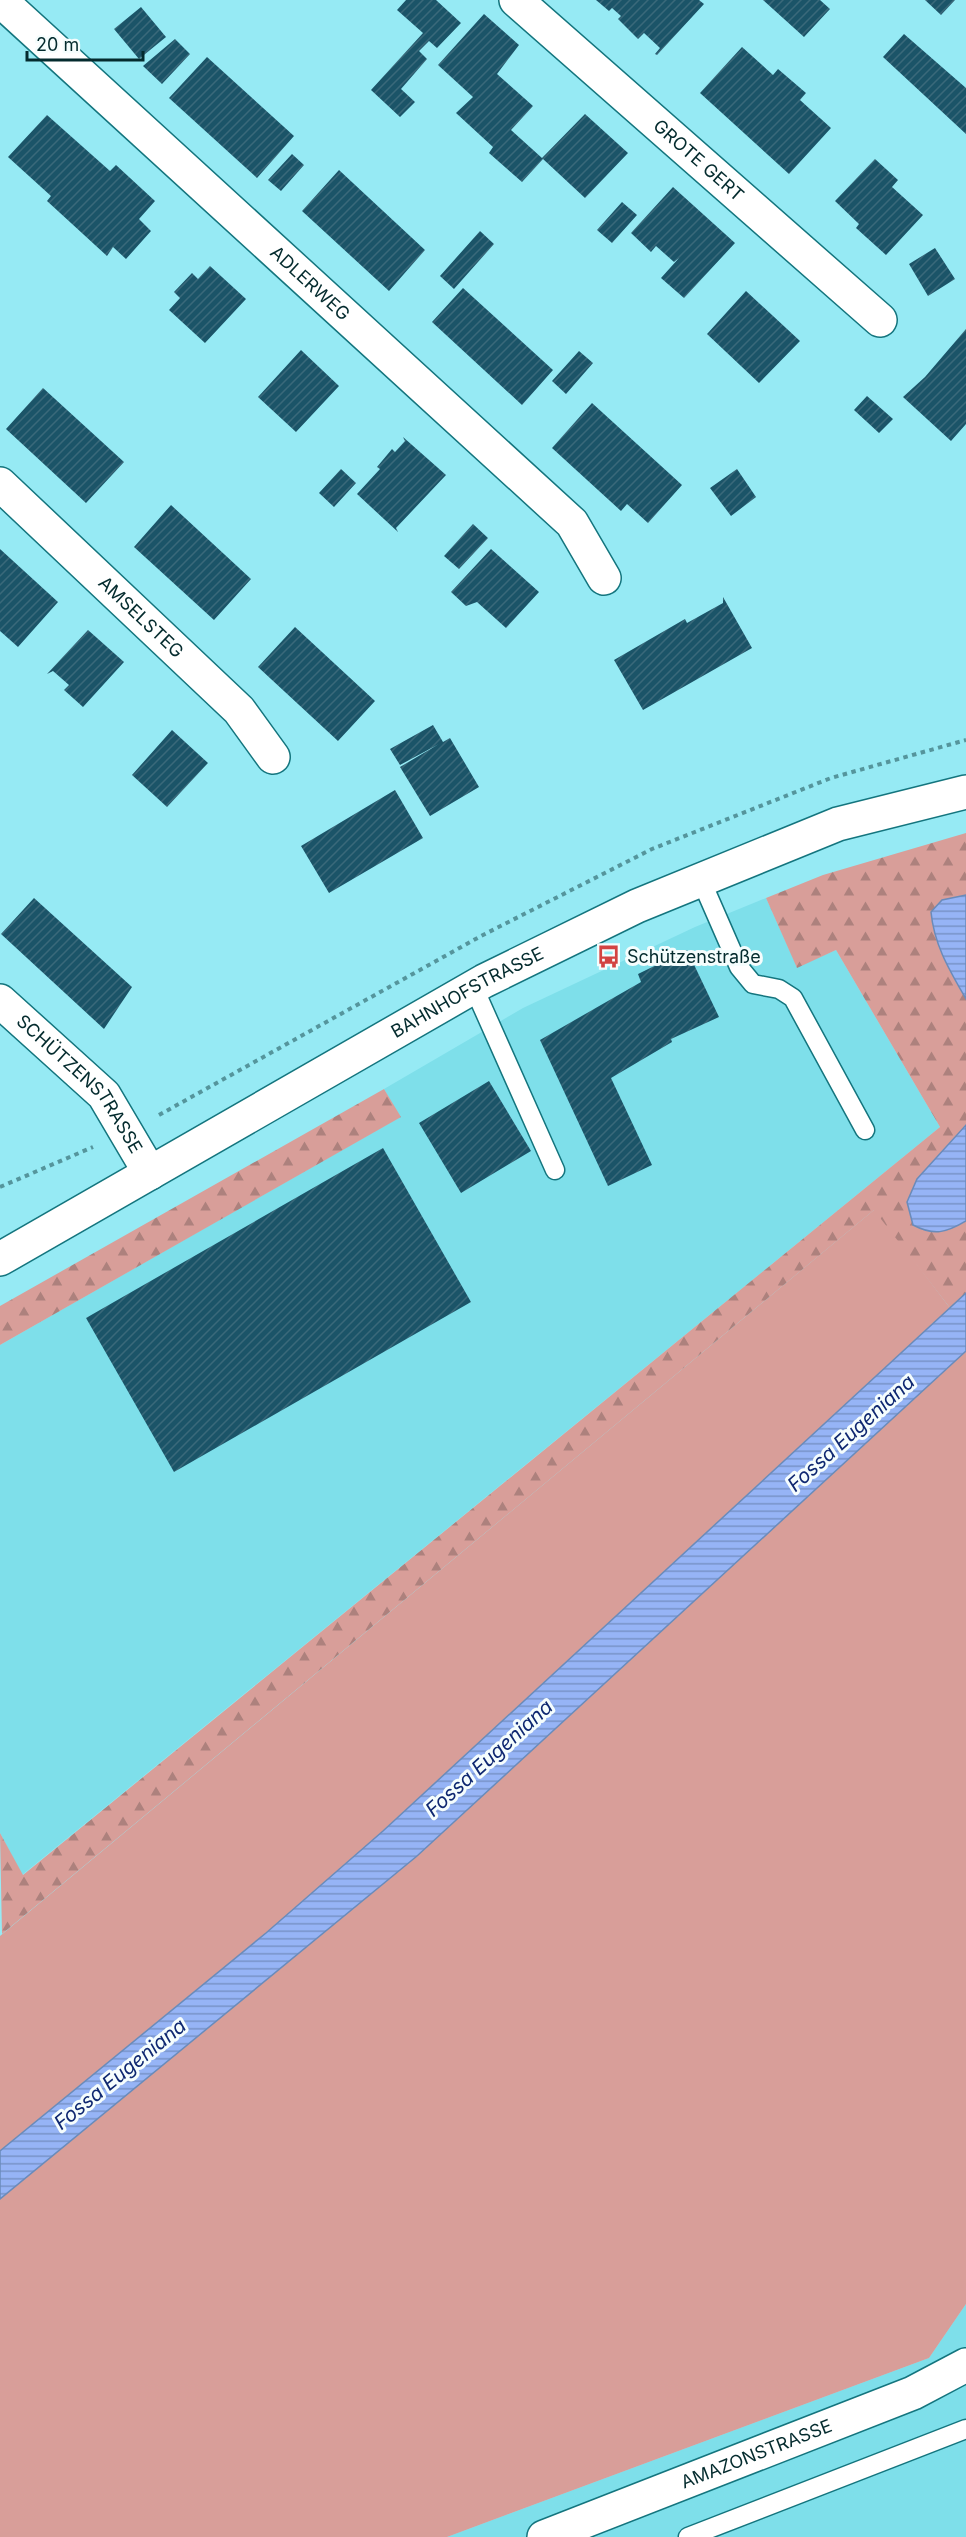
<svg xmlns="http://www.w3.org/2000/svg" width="966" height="2537" viewBox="0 0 966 2537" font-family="Inter,sans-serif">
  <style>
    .built { fill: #7edfea }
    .grass { fill: #d89e99 }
    .forest { fill: url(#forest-firs) }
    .water { fill: url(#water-rules); stroke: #6a8bba; stroke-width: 1.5 }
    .building { fill: url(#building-hatch) }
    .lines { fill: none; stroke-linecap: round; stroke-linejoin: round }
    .service-casing { stroke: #14757e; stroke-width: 21 }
    .minor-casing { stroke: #14757e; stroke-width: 36 }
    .tertiary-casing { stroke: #14757e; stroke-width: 36 }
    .path { stroke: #55959c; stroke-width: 4; stroke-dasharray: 4.5 4.5; stroke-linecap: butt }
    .service { stroke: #fff; stroke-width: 18 }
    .minor { stroke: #fff; stroke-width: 33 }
    .tertiary { stroke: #fff; stroke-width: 33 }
    .labels { text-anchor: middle; stroke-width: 6; stroke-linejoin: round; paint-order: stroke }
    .street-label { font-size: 18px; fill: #042b2e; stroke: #f5fdfd }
    .poi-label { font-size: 18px; fill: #042b2e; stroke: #f5fdfd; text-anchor: start }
    .water-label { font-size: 20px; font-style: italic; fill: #0f2871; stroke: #f5fdfd }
  </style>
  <defs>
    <pattern id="forest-firs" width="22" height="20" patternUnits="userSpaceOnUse" patternTransform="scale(1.5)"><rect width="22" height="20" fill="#d89e99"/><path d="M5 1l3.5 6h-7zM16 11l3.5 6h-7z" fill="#ad817d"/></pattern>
    <pattern id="water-rules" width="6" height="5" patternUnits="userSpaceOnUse" patternTransform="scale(1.5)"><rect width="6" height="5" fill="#96b4f6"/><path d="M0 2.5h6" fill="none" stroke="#7893c8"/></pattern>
    <pattern id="building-hatch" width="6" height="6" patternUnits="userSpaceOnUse" patternTransform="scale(1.5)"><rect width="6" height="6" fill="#1b5468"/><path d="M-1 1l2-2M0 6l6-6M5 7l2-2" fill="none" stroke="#3a697a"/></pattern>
  </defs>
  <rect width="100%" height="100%" fill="#96eaf4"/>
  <!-- built -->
  <path class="built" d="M766 898 797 967 836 950 940 1127 22 1875 0 1833V1345L400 1117 384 1089 523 1008 695 927Z
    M966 2304V2537H447L929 2358Z"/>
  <!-- grass -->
  <path class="grass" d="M875 1209 950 1308 383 1831 266 1933 0 2151V1936Z
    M966 1351V2304L929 2358 447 2537H0V2199L417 1856Z"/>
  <!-- forest -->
  <path class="forest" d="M966 833V1293L950 1308 874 1210 2 1934 0 1833 23 1875 940 1127 836 950 797 968 766 898 823 875Z
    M384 1089 401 1117 0 1345V1306Z"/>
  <!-- water -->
  <path class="water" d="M966 895V999C950 971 934 945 931 912L942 900Z
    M966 1125V1221C946 1233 934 1236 913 1225L907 1202 917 1179Z
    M966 1293V1351L417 1856 0 2199V2151L266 1933 383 1831Z"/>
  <!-- building -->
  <path class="building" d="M406 0H436L461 23 437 48 429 41 419 51 427 59 401 89 415 102 400 117 371 90 423 33 397 10Z
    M596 0H699L704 4 657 55 655 54 660 48 644 33 638 39 618 19 621 16 612 8 609 11Z
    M763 0H820L830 9 804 37Z
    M925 0H955L941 15Z
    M141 7 166 37 139 59 114 29Z
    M484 14 519 45 497 74 533 106 511 130 542 158 585 114 628 153 585 198 543 159 522 182 489 153 493 147 456 113 473 97 438 65Z
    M904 34 966 88V134L883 57Z
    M175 39 190 54 162 84 143 66Z
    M742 47 773 75 778 69 806 93 800 100 831 128 789 174 700 93Z
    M207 57 294 136 257 178 169 98Z
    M47 115 110 171 116 165 155 201 139 219 151 231 126 259 113 247 107 256 47 201 51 196 8 157Z
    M292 154 304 165 281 191 268 180Z
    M875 159 898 180 892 187 923 215 886 255 856 228 859 224 835 201Z
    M339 170 425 250 389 291 302 211Z
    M673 187 735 243 684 298 661 278 679 258 674 262 656 246 651 252 631 233Z
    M622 202 637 215 612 243 597 230Z
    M480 231 494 244 454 289 440 276Z
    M935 248 955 279 928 296 909 264Z
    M210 266 246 299 205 343 169 310 180 298 174 292 192 273 198 279Z
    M463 288 553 370 522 405 432 322Z
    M746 291 800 341 759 383 707 334Z
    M966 329V424L951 441 903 397 925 377Z
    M301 350 339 386 296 432 258 397Z
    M579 351 593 363 566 394 552 381Z
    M43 388 124 462 86 503 6 429Z
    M867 396 893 419 879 433 854 410Z
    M592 403 682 485 648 523 627 504 621 511 552 448Z
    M403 437 446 475 396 528 398 532 357 494 380 469 377 467 392 449 395 452 405 441Z
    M341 469 356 483 334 507 319 493Z
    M737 469 756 497 731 516 710 488Z
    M171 505 251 579 214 620 134 547Z
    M473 524 488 538 459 569 444 556Z
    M0 549 58 602 18 647 0 631Z
    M491 549 539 592 506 628 477 602 466 606 451 592Z
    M723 597 752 648 643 710 614 660 685 619 687 623 723 603Z
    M295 627 375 701 338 741 258 667Z
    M88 630 124 662 83 707 64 690 69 685 53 671 47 674Z
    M433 725 443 742 450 738 479 787 430 816 400 767 439 744 400 765 390 749Z
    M172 730 208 763 167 807 132 775Z
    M395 790 423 838 329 893 301 846Z
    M34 898 132 987 104 1029 1 934Z
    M687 950 719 1017 671 1039 672 1042 611 1078 652 1165 608 1186 540 1040 641 982 638 974Z
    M489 1081 531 1151 461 1193 419 1123Z
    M383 1148 471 1302 174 1472 86 1318Z"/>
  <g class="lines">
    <defs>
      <path id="service" d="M701 880 739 967 753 984 779 989 793 998 865 1130
        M474 988 555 1170
        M688 2537 966 2429"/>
      <g id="minor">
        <path id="s1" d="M0 0 572 523 604 578"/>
        <path id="s2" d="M516 0 880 320"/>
        <path id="s3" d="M0 484 239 710 273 757"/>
        <path id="s4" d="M0 1001 104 1095 150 1173"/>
        <path id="s5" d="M544 2537 913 2393 966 2365"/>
      </g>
      <g id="tertiary">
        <path id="s6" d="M0 1259 484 981 637 906 838 824 966 792"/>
      </g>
    </defs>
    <!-- service casing -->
    <use href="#service" class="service-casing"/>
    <!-- minor casing -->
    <use href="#minor" class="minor-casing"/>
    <!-- tertiary casing -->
    <use href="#tertiary" class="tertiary-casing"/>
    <!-- path -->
    <path class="path" d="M159 1115 481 936 652 849 831 778 966 740
      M0 1187 93 1147"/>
    <!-- service -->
    <use href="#service" class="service"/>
    <!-- minor -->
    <use href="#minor" class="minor"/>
    <!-- tertiary -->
    <use href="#tertiary" class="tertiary"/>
  </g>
  <!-- icons -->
  <defs>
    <symbol id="bus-bare" viewBox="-9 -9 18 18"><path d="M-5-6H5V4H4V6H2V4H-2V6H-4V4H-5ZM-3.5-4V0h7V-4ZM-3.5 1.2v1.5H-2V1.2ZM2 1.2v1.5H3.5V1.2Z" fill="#d24342" stroke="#f5fdfd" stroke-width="2.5" paint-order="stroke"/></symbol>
  </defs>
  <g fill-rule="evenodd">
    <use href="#bus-bare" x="592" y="940" width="33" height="33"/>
  </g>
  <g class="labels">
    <!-- street labels -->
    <g class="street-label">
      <text dy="6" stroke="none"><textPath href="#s2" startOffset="243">GROTE GERT</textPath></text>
      <text dy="6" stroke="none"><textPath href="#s1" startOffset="420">ADLERWEG</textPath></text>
      <text dy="6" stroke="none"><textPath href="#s3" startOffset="194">AMSELSTEG</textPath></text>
      <text dy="6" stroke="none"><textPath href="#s6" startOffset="538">BAHNHOFSTRASSE</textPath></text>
      <text dy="6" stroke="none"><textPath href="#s4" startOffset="116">SCHÜTZENSTRASSE</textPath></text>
      <text dy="6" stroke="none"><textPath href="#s5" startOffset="228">AMAZONSTRASSE</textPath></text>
    </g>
    <!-- poi labels -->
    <g class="poi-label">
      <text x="627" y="963">Schützenstraße</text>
    </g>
    <!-- water labels -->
    <g class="water-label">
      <text transform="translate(851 1433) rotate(-42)" y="7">Fossa Eugeniana</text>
      <text transform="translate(489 1758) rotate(-42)" y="7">Fossa Eugeniana</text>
      <text transform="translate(120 2074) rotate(-39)" y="7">Fossa Eugeniana</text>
    </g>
  </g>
  <!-- scale -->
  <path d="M27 51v9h116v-9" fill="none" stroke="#042b2e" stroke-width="3"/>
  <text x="36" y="51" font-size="18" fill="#042b2e" stroke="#f5fdfd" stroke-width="4.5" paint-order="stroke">20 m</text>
</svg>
